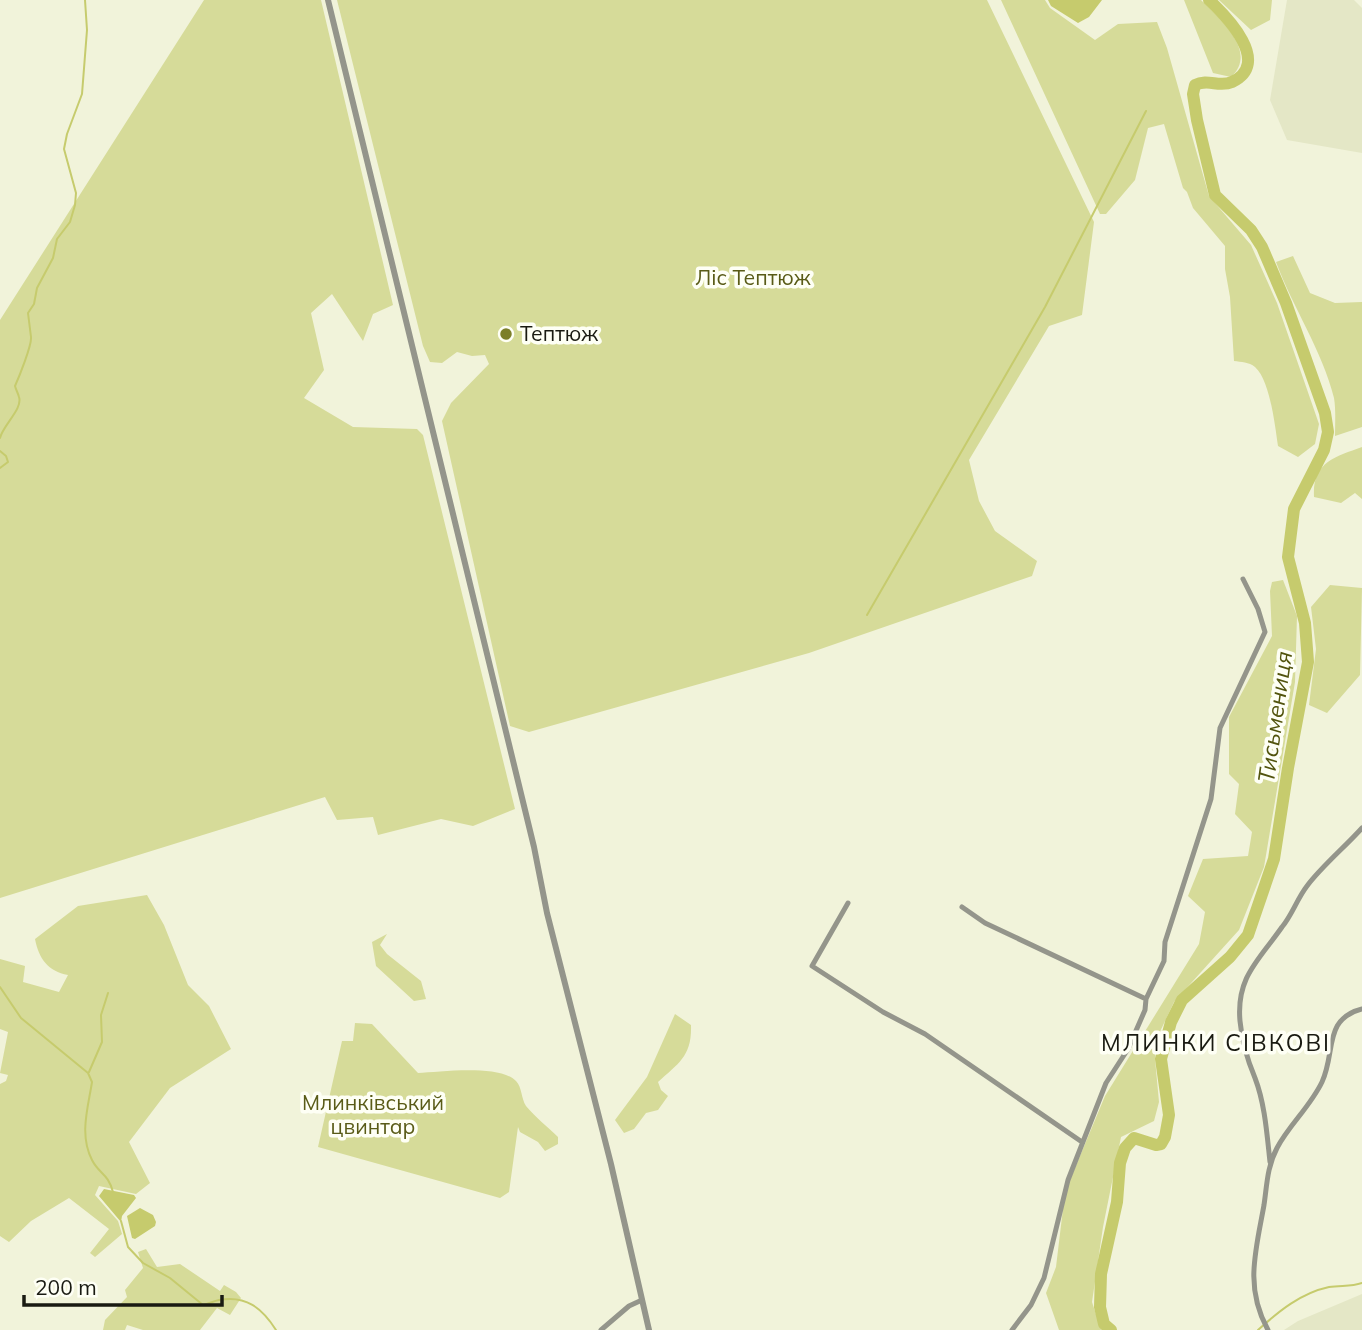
<svg xmlns="http://www.w3.org/2000/svg" width="1362" height="1330" viewBox="0 0 1362 1330" font-family="Mulish,sans-serif">
  <style>
    .built { fill: #e4e7c6 }
    .green { fill: #d6db99 }
    .water { fill: #c6cb6d }
    .lines { fill: none; stroke-linecap: round; stroke-linejoin: round }
    .stream { stroke: #c6cb6d; stroke-width: 2 }
    .river { stroke: #c6cb6d; stroke-width: 12 }
    .minor { stroke: #94958b; stroke-width: 5 }
    .tertiary { stroke: #94958b; stroke-width: 6 }
    .poi-dot { fill: #7c7f29; stroke: #fefff5; stroke-width: 2.5 }
    .labels { text-anchor: middle; stroke-width: 7; stroke-linejoin: round; paint-order: stroke }
    .park-label { font-size: 21px; fill: #595b17; stroke: #fefff5 }
    .poi-label { font-size: 21px; fill: #191a11; stroke: #fefff5; text-anchor: start }
    .water-label { font-size: 23px; font-style: italic; fill: #52540d; stroke: #fefff5 }
    .neighbourhood-label { font-size: 23px; letter-spacing: 2px; fill: #191a11; stroke: #fefff5 }
  </style>
  <rect width="100%" height="100%" fill="#f1f3da"/>
  <!-- built -->
  <path class="built" d="M1287 0H1354L1362 8V153L1287 140 1270 100Z
    M1362 1294V1330H1284L1298 1321Z"/>
  <!-- green -->
  <path class="green" d="M204 0H321L393 305 373 314 363 341 332 294 311 313 324 370 304 398 353 427 417 429 423 435 515 809 473 826 441 819 378 835 373 817 337 820 325 797 0 898V320Z
    M337 0H987L1094 222 1082 315 1049 326 969 460 979 501 995 531 1037 561 1032 576 809 653 529 732 510 726 442 421 451 403 489 364 485 355 472 356 457 352 442 363 430 362 423 346Z
    M1001 0H1045L1050 8 1095 40 1118 24 1157 22 1167 48 1209 196 1251 245 1277 303 1319 424 1315 444 1298 457 1278 446C1275 426 1270 380 1255 367 1249 362 1241 362 1234 361L1230 297 1225 269V246L1193 208 1187 192 1183 188 1164 124 1148 128 1135 180 1106 214H1100Z
    M1184 0H1201C1219 19 1259 51 1231 77L1213 73Z
    M1219 0H1272L1270 20 1251 30Z
    M1293 256 1310 293 1335 303 1362 302V427L1335 436C1335 424 1336 410 1334 398 1322 350 1293 308 1276 262Z
    M1362 447V499L1355 493 1341 503 1314 497C1312 462 1335 457 1362 447Z
    M1283 580 1297 616 1295 682 1264 867 1239 930 1174 1002 1157 1038 1155 1059 1159 1102 1154 1121 1121 1137 1103 1227 1092 1302 1101 1330H1059L1046 1293 1056 1267 1065 1192 1105 1096 1199 944 1205 912 1188 896 1203 859 1248 856 1252 832 1235 814 1239 784 1229 774V717L1272 636 1270 591 1272 582Z
    M1330 585 1362 588 1360 675 1327 713 1309 705 1316 649 1311 607Z
    M147 895 164 925 188 985 209 1006 231 1049 170 1088 129 1142 150 1183 136 1194 99 1186 95 1195 118 1221 122 1234 95 1257 90 1253 109 1229 69 1198 31 1221 9 1242 0 1236V1084L6 1081 8 1075 0 1073 8 1032 0 1029V959L25 966 23 982 59 992 68 975C48 971 39 959 35 939L78 906Z
    M387 934 380 945 387 954 421 981 426 999 414 1001 376 966 372 942Z
    M675 1014 691 1025C692 1056 679 1063 658 1082L661 1090 668 1096 658 1110 646 1113 634 1129 624 1133 615 1120 647 1077Z
    M355 1023 372 1024 418 1073C440 1072 499 1064 516 1081 522 1087 521 1098 526 1106 535 1117 548 1127 558 1137V1144L545 1151 538 1142 520 1132 518 1127 509 1192 500 1198 318 1147 342 1041H353Z
    M146 1249 157 1267 180 1264 220 1291 224 1285 236 1292 241 1298 230 1315 217 1308 200 1330H143L127 1325 125 1330H103L105 1320 127 1297 125 1290 143 1268 138 1252Z"/>
  <!-- water -->
  <path class="water" d="M1048 0H1102L1089 17 1078 23 1051 6Z
    M104 1189 134 1195 136 1198 122 1216 121 1222 99 1196Z
    M140 1208 153 1215 156 1222 155 1226 135 1239 132 1238 127 1216Z"/>
  <g class="lines">
    <!-- stream -->
    <path class="stream" d="M0 438C3 425 23 409 19 397 18 393 16 390 15 386 19 377 32 345 31 337 30 329 29 321 28 313L34 304 37 288 53 258 57 239 70 222 75 205 76 193 64 149 67 134 82 94 87 30 85 0
      M0 451 6 456 8 462 0 468
      M867 615 1045 307 1146 111
      M0 987 21 1018 88 1073 92 1082C88 1108 79 1135 92 1160 99 1174 108 1173 113 1192
      M89 1072 102 1042 101 1015 108 993
      M121 1221 128 1247 143 1263 170 1278 203 1305C209 1304 213 1301 219 1300 246 1295 262 1308 276 1330
      M1258 1330C1279 1311 1301 1293 1329 1287 1341 1285 1351 1287 1362 1283"/>
    <!-- river -->
    <path class="river" d="M1111 1330 1104 1324 1100 1307 1101 1274 1117 1202 1120 1163 1125 1148 1134 1138 1156 1145 1161 1144 1165 1137 1169 1115 1161 1059 1171 1022 1182 1000 1230 957 1248 935 1274 859 1288 768 1308 662 1305 623 1288 557 1294 509 1324 450 1328 432 1325 413 1286 303 1262 247 1251 230 1215 195 1197 120 1193 94 1195 85C1208 78 1219 88 1232 82 1272 63 1227 17 1209 0"/>
    <!-- minor -->
    <path class="minor" d="M848 903 812 966 883 1012 925 1034 1082 1142
      M962 907 985 923 1146 999
      M1270 1162C1267 1135 1265 1104 1255 1078 1247 1059 1242 1043 1240 1021 1236 977 1259 960 1282 927 1292 915 1297 899 1307 886 1322 866 1345 847 1362 828
      M601 1330 629 1306 642 1300
      M1012 1330 1031 1305 1044 1278 1068 1180 1106 1083 1128 1049 1145 1010 1146 999 1164 961 1165 942 1211 799 1220 728 1265 632 1258 609 1243 579
      M1268 1330C1244 1287 1256 1250 1264 1205 1267 1185 1267 1167 1277 1148 1289 1125 1310 1107 1322 1082 1336 1052 1323 1019 1362 1009"/>
    <!-- tertiary -->
    <path class="tertiary" d="M328 0 534 847 547 913 611 1164 649 1330"/>
  </g>
  <!-- markers -->
  <circle class="poi-dot" cx="506" cy="334" r="7"/>
  <g class="labels">
    <!-- park labels -->
    <g class="park-label">
      <text x="753" y="285">Ліс Тептюж</text>
      <text x="373" y="1110">Млинківський<tspan x="373" dy="24">цвинтар</tspan></text>
    </g>
    <!-- poi labels -->
    <g class="poi-label">
      <text x="520" y="341">Тептюж</text>
    </g>
    <!-- water labels -->
    <g class="water-label">
      <text transform="translate(1275 717) rotate(-82)" y="8">Тисьмениця</text>
    </g>
    <!-- neighbourhood labels -->
    <g class="neighbourhood-label">
      <text x="1216" y="1051">МЛИНКИ СІВКОВІ</text>
    </g>
  </g>
  <!-- scale -->
  <path d="M24 1295v10h198v-10" fill="none" stroke="#191a11" stroke-width="3.5"/>
  <text x="35" y="1295" font-size="21" fill="#191a11" stroke="#fefff5" stroke-width="5" paint-order="stroke">200 m</text>
</svg>
